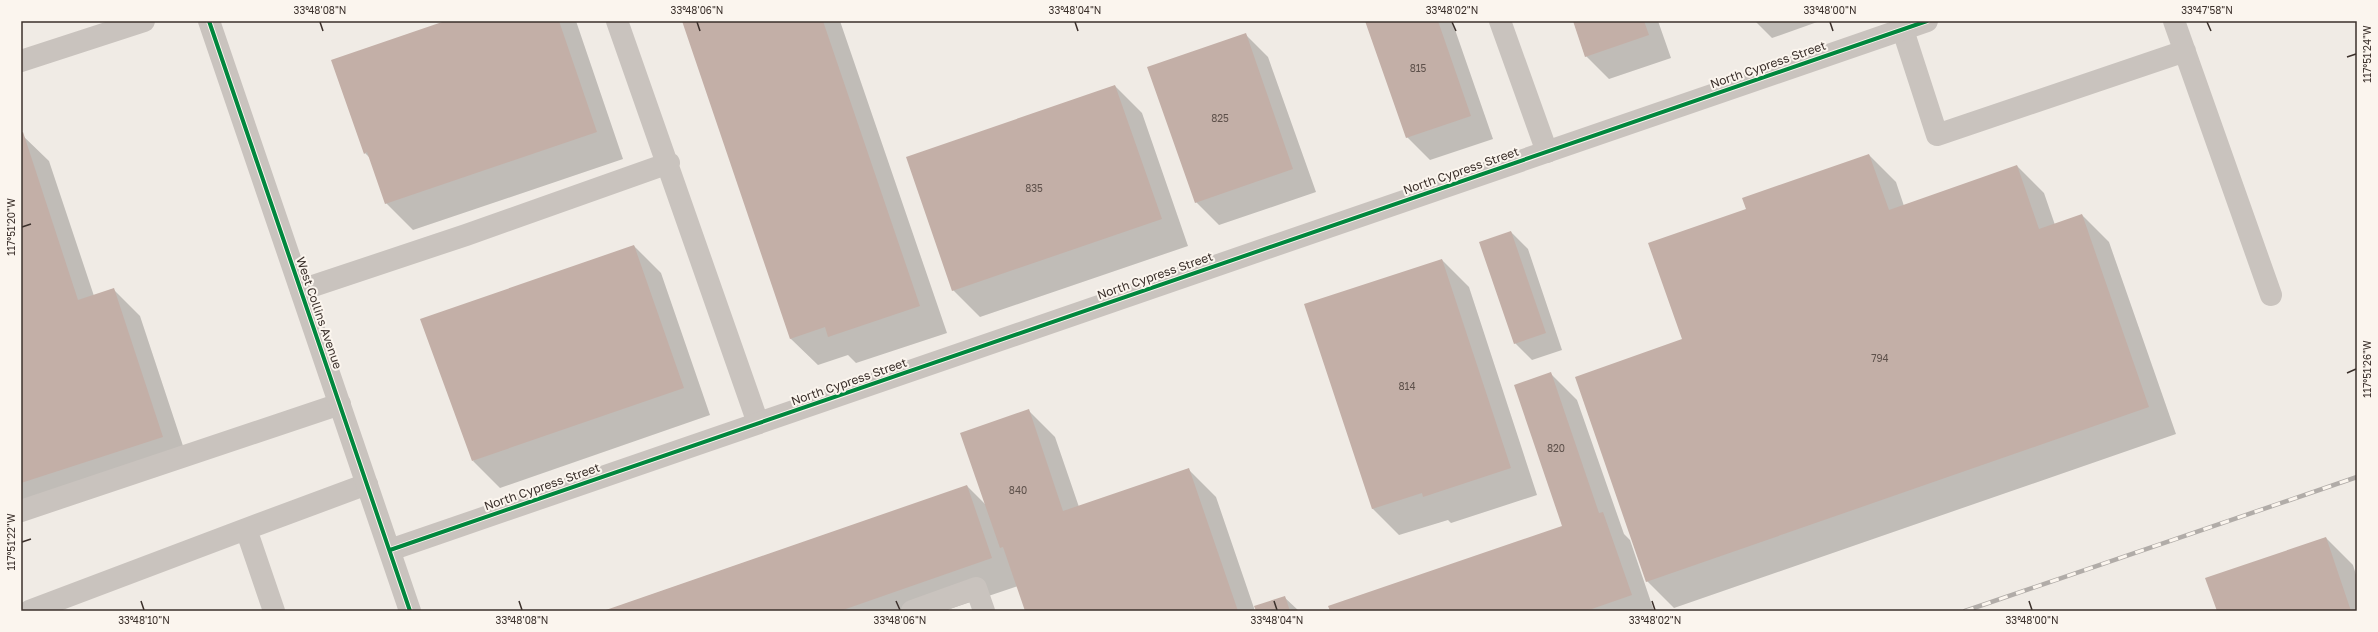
<svg xmlns="http://www.w3.org/2000/svg" width="2378" height="632" viewBox="0 0 2378 632" font-family="'Golos Text',sans-serif">
  <style>
    .shadow { fill: #0003 }
    .building { fill: #c3afa7 }
    .lines { fill: none; stroke-linecap: round; stroke-linejoin: round }
    .service { stroke: #c9c3be; stroke-width: 22 }
    .minor { stroke: #c9c3be; stroke-width: 22 }
    .tertiary { stroke: #c9c3be; stroke-width: 22 }
    .rail-casing { stroke: #b1aca8; stroke-width: 4.5 }
    .rail { stroke: #fbf5ee; stroke-width: 3; stroke-dasharray: 9; stroke-linecap: butt }
    .cycleway-casing { stroke: #fbf5ee; stroke-width: 6 }
    .cycleway { stroke: #00873e; stroke-width: 4 }
    .ticks { fill: none; stroke: #3b302b; stroke-width: 1.5 }
    .labels { text-anchor: middle; stroke-width: 4; stroke-linejoin: round; paint-order: stroke }
    .number-label { font-size: 10px; fill: #5d504a }
    .street-label { font-size: 12px; fill: #3b302b; stroke: #fbf5ee }
    .neatline { fill: none; stroke: #3b302b; stroke-width: 1.5 }
    .ticks-label { font-size: 10px; text-anchor: middle; fill: #3b302b }
  </style>
  <rect width="100%" height="100%" fill="#f0ebe5"/>
  <!-- shadow -->
  <path class="shadow" d="M449 21H576L623 159 413 230 386 203 371 159 365 153Z
    M683 21H840L947 333 856 363 848 355 818 365 791 339Z
    M1366 21H1452L1493 139 1430 160 1407 137Z
    M1574 21H1658L1671 58 1609 79 1586 56Z
    M1755 21H1820L1772 38Z
    M1245 34 1268 57 1316 192 1219 225 1196 202Z
    M1115 86 1142 113 1188 246 980 317 953 290Z
    M21 134 49 161 94 296 113 289 140 316 189 464 21 519Z
    M1869 155 1896 182 1904 206 2017 166 2044 193 2055 225 2082 215 2109 242 2176 434 1674 608 1647 581 1683 340 1747 210Z
    M1511 232 1528 249 1562 350 1532 360 1515 343Z
    M634 246 661 273 710 415 500 488 473 461Z
    M1442 260 1469 287 1537 495 1451 523 1448 520 1399 535 1372 508Z
    M1550 373 1577 400 1624 534 1630 540 1654 611H1331L1563 527Z
    M1028 410 1055 437 1079 507 1189 470 1216 497 1255 611H1026L1018 586 944 611H605L967 486 986 505Z
    M2326 538 2353 565 2357 578V611H2218Z
    M1284 597 1299 611H1257Z"/>
  <!-- building -->
  <path class="building" d="M445 21H559L597 132 385 204 367 152 364 154 331 60Z
    M682 21H823L920 306 828 337 825 327 790 339Z
    M1365 21H1438L1471 116 1406 138Z
    M1573 21H1644L1649 35 1585 57Z
    M1246 33 1293 169 1195 203 1147 67Z
    M1115 85 1162 219 952 291 906 157Z
    M23 132 78 300 114 288 163 437 21 483V133Z
    M1869 154 1889 210 2017 165 2039 229 2082 214 2149 407 1646 582 1575 377 1682 339 1648 243 1746 209 1742 198Z
    M1511 231 1546 333 1514 344 1479 242Z
    M634 245 684 388 472 461 420 319Z
    M1442 259 1511 468 1423 497 1422 493 1372 509 1304 304Z
    M1551 372 1599 513 1603 512 1632 595 1586 611H1330L1328 606 1562 526 1514 385Z
    M1029 409 1063 511 1189 468 1238 611H1025L1003 547 1000 548 960 433Z
    M967 485 992 558 840 611H603Z
    M2326 537 2351 611H2217L2205 578Z
    M1285 596 1290 611H1256L1254 606Z"/>
  <g class="lines">
    <!-- service -->
    <path class="service" d="M617 21 758 423
      M1500 21 1547 152
      M1900 21 1937 135 2185 51
      M2174 21 2271 295
      M301 290 466 235 669 163
      M21 511 340 404
      M29 611 246 529
      M274 611 246 529 367 484
      M912 611 976 588 984 611"/>
    <!-- minor -->
    <path class="minor" d="M390 550 1927 21"/>
    <!-- tertiary -->
    <path class="tertiary" d="M209 21 410 611
      M21 61 144 21"/>
    <defs>
      <path id="rail" d="M1965 611 2357 477"/>
    </defs>
    <!-- rail casing -->
    <use href="#rail" class="rail-casing"/>
    <!-- rail -->
    <use href="#rail" class="rail"/>
    <defs>
      <path id="cycleway" d="M209 21 410 611
        M390 550 1927 21"/>
    </defs>
    <!-- cycleway casing -->
    <use href="#cycleway" class="cycleway-casing"/>
    <!-- cycleway -->
    <use href="#cycleway" class="cycleway"/>
  </g>
  <!-- ticks -->
  <path class="ticks" d="M320 22 323 31M697 22 700 31M1075 22 1078 31M1452 22 1456 31M1830 22 1833 31M2207 22 2211 31M2347 57 2356 54M22 227 31 224M2347 373 2356 369M22 542 31 539M141 601 144 610M519 601 522 610M896 601 900 610M1274 601 1277 610M1652 601 1655 610M2029 601 2032 610"/>
  <g class="labels">
    <!-- number labels -->
    <g class="number-label">
      <text x="1418" y="72">815</text>
      <text x="1220" y="122">825</text>
      <text x="1034" y="192">835</text>
      <text x="1880" y="362">794</text>
      <text x="1407" y="390">814</text>
      <text x="1556" y="452">820</text>
      <text x="1018" y="494">840</text>
    </g>
    <!-- street labels -->
    <g class="street-label">
      <text transform="translate(1768 65) rotate(-19)" y="4">North Cypress Street</text>
      <text transform="translate(1461 171) rotate(-19)" y="4">North Cypress Street</text>
      <text transform="translate(1155 276) rotate(-19)" y="4">North Cypress Street</text>
      <text transform="translate(319 313) rotate(71)" y="4">West Collins Avenue</text>
      <text transform="translate(849 382) rotate(-19)" y="4">North Cypress Street</text>
      <text transform="translate(542 487) rotate(-19)" y="4">North Cypress Street</text>
    </g>
  </g>
  <!-- border -->
  <rect width="2378" height="632" fill="none" stroke="#fbf5ee" stroke-width="44"/>
  <rect x="22" y="22" width="2334" height="588" class="neatline"/>
  <g class="ticks-label">
    <text x="320" y="14">33°48'08"N</text>
    <text x="697" y="14">33°48'06"N</text>
    <text x="1075" y="14">33°48'04"N</text>
    <text x="1452" y="14">33°48'02"N</text>
    <text x="1830" y="14">33°48'00"N</text>
    <text x="2207" y="14">33°47'58"N</text>
    <text transform="translate(2367 54) rotate(-90)" y="4">117°51'24"W</text>
    <text transform="translate(11 227) rotate(-90)" y="4">117°51'20"W</text>
    <text transform="translate(2367 369) rotate(-90)" y="4">117°51'26"W</text>
    <text transform="translate(11 542) rotate(-90)" y="4">117°51'22"W</text>
    <text x="144" y="624">33°48'10"N</text>
    <text x="522" y="624">33°48'08"N</text>
    <text x="900" y="624">33°48'06"N</text>
    <text x="1277" y="624">33°48'04"N</text>
    <text x="1655" y="624">33°48'02"N</text>
    <text x="2032" y="624">33°48'00"N</text>
  </g>
</svg>
